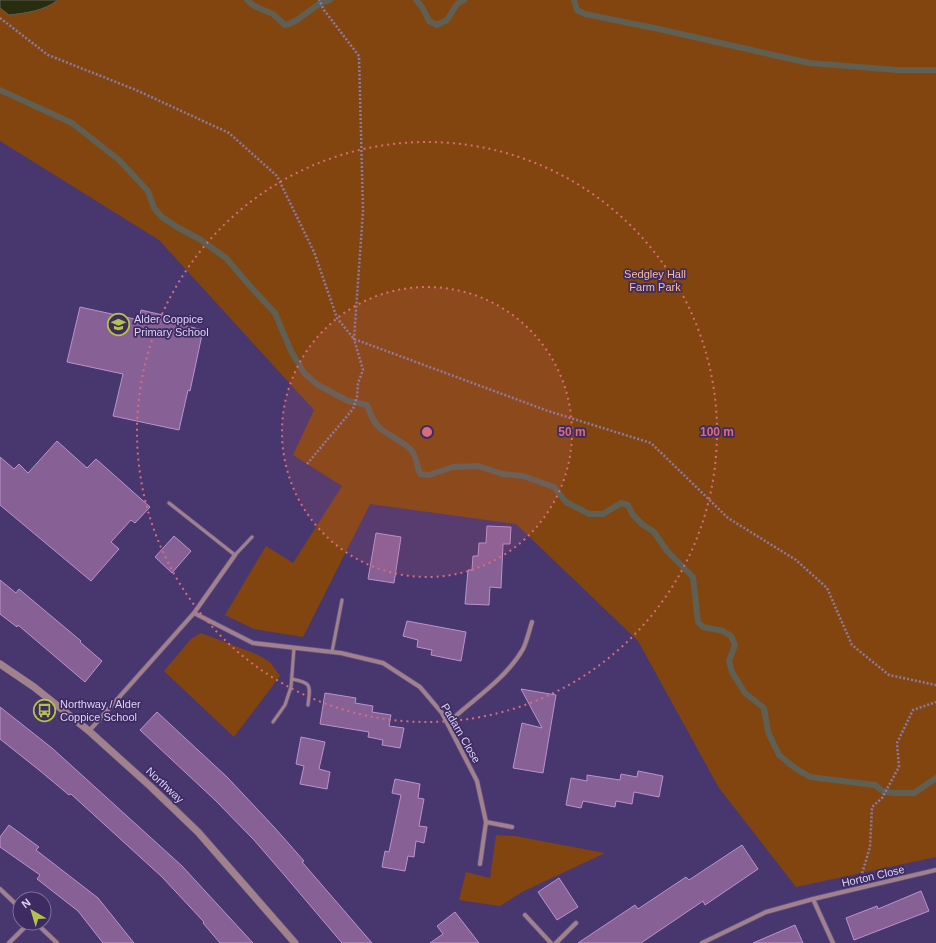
<svg xmlns="http://www.w3.org/2000/svg" width="936" height="943" viewBox="0 0 936 943" font-family="Arial,sans-serif">
  <style>
    .green { fill: #82450f }
    .water { fill: #292d0f; stroke: #5f5f54 }
    .lines { fill: none; stroke-linecap: round; stroke-linejoin: round }
    .stream { stroke: #5f5f54; stroke-width: 6 }
    .building { fill: #876096; stroke: #bb92cc }
    .service-casing { stroke: #635286; stroke-width: 4.5 }
    .minor-casing { stroke: #635286; stroke-width: 5.5 }
    .tertiary-casing { stroke: #635286; stroke-width: 8 }
    .path { stroke: #897baa; stroke-width: 2.5; stroke-dasharray: 2 2; stroke-linecap: butt }
    .service { stroke: #a1818b; stroke-width: 3 }
    .minor { stroke: #a1818b; stroke-width: 4 }
    .tertiary { stroke: #a1818b; stroke-width: 7 }
    .ring { fill: none; stroke: #d86d7a; stroke-width: 2; stroke-dasharray: 2 4 }
    .labels { text-anchor: middle; stroke-width: 3.5; stroke-linejoin: round; paint-order: stroke }
    .park-label { font-size: 11px; fill: #f9bc92; stroke: #3d2b62 }
    .poi-label { font-size: 11px; fill: #dcd4f6; stroke: #3d2b62; text-anchor: start }
    .street-label { font-size: 11px; fill: #dcd4f6; stroke: #3d2b62 }
    .centre { fill: #d86d7a; stroke: #3d2b62; stroke-width: 2 }
    .ring-label { font-size: 12px; text-anchor: middle; font-weight: bold; fill: #d86d7a; stroke: #3d2b62; stroke-width: 3.5; stroke-linejoin: round; paint-order: stroke }
  </style>
  <rect width="100%" height="100%" fill="#48366e"/>
  <!-- green -->
  <path class="green" d="M0 0H936V857L796 887 719 788 638 641 516 524 370 504 303 637 254 629 225 615 266 546 293 563 342 486 293 455 314 410 159 240 0 141Z
    M201 633 256 654 270 662 280 676 234 737 164 671 191 639Z
    M496 835 515 836 605 853 522 892 500 906 459 900 466 872 490 878Z"/>
  <!-- water -->
  <path class="water" d="M0 0H58C44 11 26 13 9 15L0 8Z"/>
  <g class="lines">
    <!-- stream -->
    <path class="stream" d="M247 0 254 6 273 14 285 25C302 22 314 2 330 0
      M416 0 422 7 429 21 437 25 447 20 457 4 464 0
      M574 0 577 10 585 14 659 29 809 63 897 70H936
      M0 90 72 123 119 160 148 191 154 208 162 217 177 227 201 240 226 258 250 286 275 313 291 351 304 373 318 385 348 401 367 405C370 413 374 424 381 429 391 437 403 441 412 451 417 458 417 467 420 474L429 475 453 467 478 466 503 474 523 476 554 487 566 502 589 514H603L621 503 628 505 633 515 642 524 654 532 667 551 693 577 698 622 703 627 723 631 731 636 735 645 729 661 732 672 745 693 764 708 768 732 779 755 795 768 810 777 875 785 883 791 893 793H914L936 778"/>
  </g>
  <!-- building -->
  <path class="building" d="M80 307 139 320 141 310 180 319 178 324 203 330 190 391 188 390 179 430 113 416 123 374 67 362Z
    M57 441 87 468 96 459 150 507 135 523 131 520 111 542 119 549 91 581 0 505V457L14 469 19 464 28 473Z
    M487 526 511 527 510 544H503L501 588 490 587 489 605 465 604 468 570H472L473 556H478L479 543H486Z
    M376 533 401 537 394 583 368 579Z
    M174 536 191 551 172 573 155 557Z
    M0 580 16 593 19 589 81 641 80 642 102 661 85 682 18 625 17 627 0 614Z
    M407 621 466 632 461 661 431 655 432 650 417 647 418 640 403 636Z
    M521 689 556 695 543 773 513 768 522 723 542 728Z
    M325 693 356 698 355 703 373 706 372 712 391 715 389 726 404 728 400 748 382 745 383 740 368 737 369 732 320 724Z
    M0 707 52 748 182 866 253 943H220L203 923 204 922 162 877 71 794 69 795 39 770 0 739Z
    M157 712 227 777 274 827 304 861 302 862 372 943H342L286 877 254 840 216 801 140 730Z
    M301 737 325 742 319 769 330 772 327 789 300 784 304 766 296 764Z
    M638 771 663 776 659 797 634 792 632 804 616 801 615 807 583 801 581 808 566 805 571 778 587 781V775L620 780 621 774 637 777Z
    M395 779 420 784 418 798 424 799 419 826 427 827 424 843 416 841 414 857 408 856 405 871 382 867 385 851 389 852 401 795 392 793Z
    M9 825 39 847 36 850 98 898 134 943H103L78 911 37 879 40 875 0 847V837Z
    M742 845 758 869 705 905 703 901 641 943H578L635 905 638 909 686 877 689 880Z
    M559 878 578 907 557 920 538 892Z
    M921 891 929 911 854 940 846 918 877 906 878 909Z
    M455 912 479 943H430L443 934 437 926Z
    M795 925 803 943H753Z"/>
  <g class="lines">
    <defs>
      <path id="service" d="M169 503 235 555 252 537
        M332 652 342 600
        M292 679C313 683 310 686 308 705
        M273 722 285 705 291 687 294 648"/>
      <path id="minor" d="M194 613 253 643 341 653 383 663 420 687 442 713 477 781 486 822 480 864
        M448 723C472 700 506 679 523 649 527 641 529 631 532 622
        M89 731 194 613 235 555
        M486 822 512 827
        M0 889 20 908
        M813 899 833 943
        M525 915 551 943
        M36 923 57 943
        M9 943 29 923
        M556 943 576 923
        M702 943 766 912 813 899 936 870"/>
      <path id="tertiary" d="M0 664 34 687 89 731 150 786 198 832 295 943"/>
    </defs>
    <!-- service casing -->
    <use href="#service" class="service-casing"/>
    <!-- minor casing -->
    <use href="#minor" class="minor-casing"/>
    <!-- tertiary casing -->
    <use href="#tertiary" class="tertiary-casing"/>
    <!-- path -->
    <path class="path" d="M0 18 48 55 136 90 229 133 277 176 314 252 337 318 354 339 548 411 651 443 728 518 796 560 827 588 852 645 889 675 936 685
      M307 464 353 409 357 397 358 383 363 370 354 339 363 211 359 56 324 10 319 0
      M861 877 870 847 872 807 882 798 899 767 897 743 913 710 936 702"/>
    <!-- service -->
    <use href="#service" class="service"/>
    <!-- minor -->
    <use href="#minor" class="minor"/>
    <!-- tertiary -->
    <use href="#tertiary" class="tertiary"/>
  </g>
  <!-- distance rings -->
  <circle cx="427" cy="432" r="145" fill="#d86d7a" fill-opacity=".12"/>
  <g class="ring">
    <circle cx="427" cy="432" r="145"/>
    <circle cx="427" cy="432" r="290"/>
  </g>
  <!-- icons -->
  <defs>
    <symbol id="school-ring" viewBox="-11 -11 22 22"><circle r="9.5" fill="#3d2b62" stroke="#b3c24b" stroke-width="1.5"/><path d="M0-5L7-2L0 1L-7-2ZM-4 1L0 2.5L4 1V4Q0 6-4 4Z" fill="#b3c24b"/></symbol>
    <symbol id="bus-ring" viewBox="-11 -11 22 22"><circle r="9.5" fill="#3d2b62" stroke="#b3c24b" stroke-width="1.5"/><path d="M-5-6H5V4H4V6H2V4H-2V6H-4V4H-5ZM-3.5-4V0h7V-4ZM-3.5 1.2v1.5H-2V1.2ZM2 1.2v1.5H3.5V1.2Z" fill="#b3c24b"/></symbol>
  </defs>
  <g fill-rule="evenodd">
    <use href="#school-ring" x="106" y="312" width="25" height="25"/>
    <use href="#bus-ring" x="32" y="698" width="25" height="25"/>
  </g>
  <g class="labels">
    <!-- park labels -->
    <g class="park-label">
      <text x="655" y="278">Sedgley Hall<tspan x="655" dy="13">Farm Park</tspan></text>
    </g>
    <!-- poi labels -->
    <g class="poi-label">
      <text x="134" y="323">Alder Coppice<tspan x="134" dy="13">Primary School</tspan></text>
      <text x="60" y="708">Northway / Alder<tspan x="60" dy="13">Coppice School</tspan></text>
    </g>
    <!-- street labels -->
    <g class="street-label">
      <text transform="translate(461 733) rotate(60)" y="4">Padarn Close</text>
      <text transform="translate(165 785) rotate(43)" y="4">Northway</text>
      <text transform="translate(873 876) rotate(-13)" y="4">Horton Close</text>
    </g>
  </g>
  <circle cx="427" cy="432" r="6" class="centre"/>
  <g class="ring-label">
    <text x="572" y="436">50 m</text>
    <text x="717" y="436">100 m</text>
  </g>
  <!-- north arrow -->
  <g transform="translate(32 911) rotate(322)"><circle r="19" fill="#3d2b62" stroke="#7d6f9d"/>
  <path d="M0-3L7 15L0 10L-7 15Z" fill="#b3c24b"/>
  <text y="-6" font-size="11" font-weight="bold" text-anchor="middle" fill="#dcd4f6">N</text>
  </g>
</svg>
